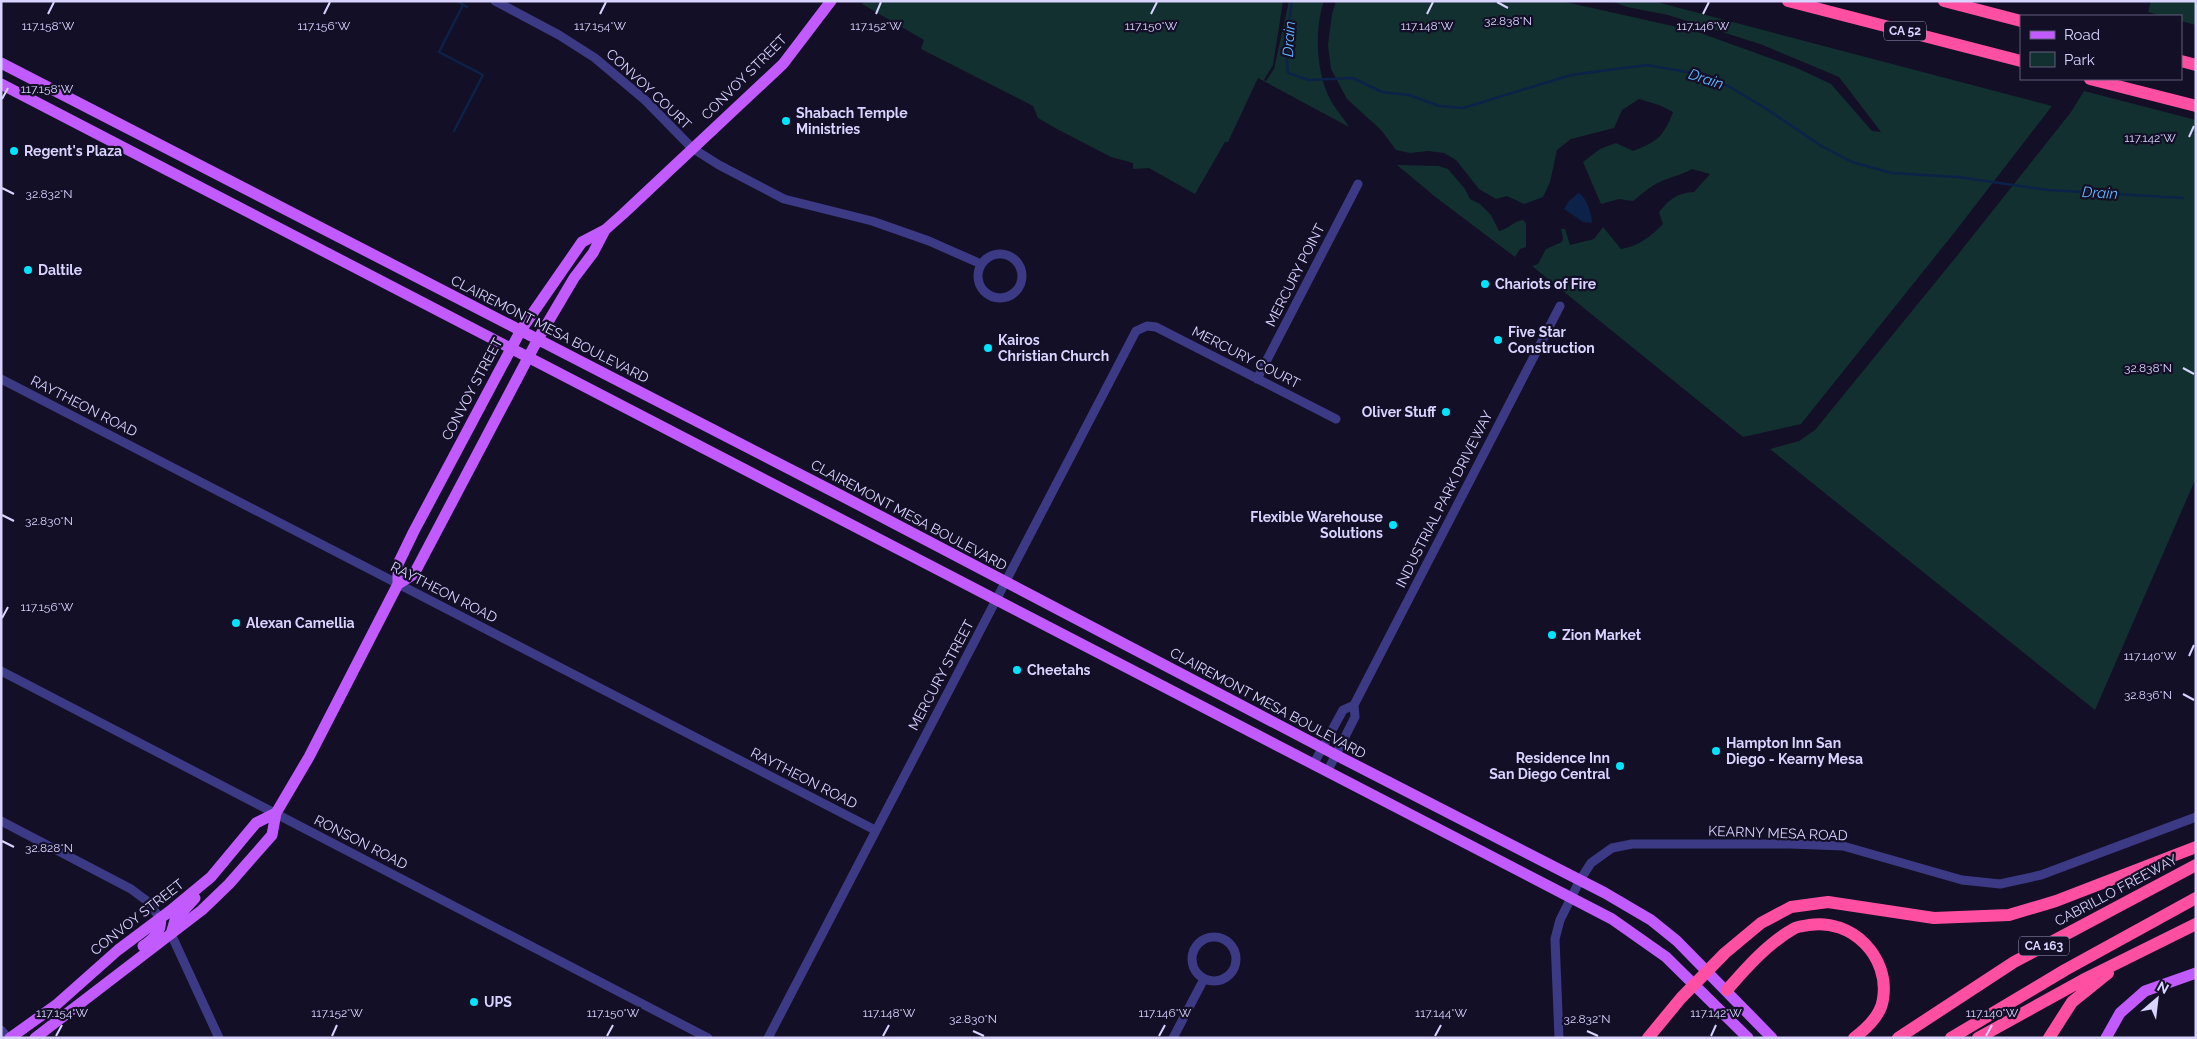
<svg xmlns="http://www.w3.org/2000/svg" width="2197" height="1039" viewBox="0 0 2197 1039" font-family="Raleway,sans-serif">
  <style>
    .green { fill: #12302f }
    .water { fill: #0c2248 }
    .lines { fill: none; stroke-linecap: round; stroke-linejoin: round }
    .stream { stroke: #0c2248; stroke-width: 2.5 }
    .minor { stroke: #3d3a85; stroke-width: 9 }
    .major { stroke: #c25bff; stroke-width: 11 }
    .highway { stroke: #ff4fa3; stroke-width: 12 }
    .ticks { fill: none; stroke: #d9d4ff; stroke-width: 2 }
    .poi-dot { fill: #00e5ff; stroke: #130f26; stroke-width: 2 }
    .labels { text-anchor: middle; stroke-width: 4.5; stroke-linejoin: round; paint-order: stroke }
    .shield { fill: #130f26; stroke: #9e99be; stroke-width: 1 }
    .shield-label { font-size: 12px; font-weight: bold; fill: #d9d4ff }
    .street-label { font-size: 14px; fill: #d9d4ff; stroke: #130f26 }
    .poi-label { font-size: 14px; font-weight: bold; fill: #d9d4ff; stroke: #130f26; text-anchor: start }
    .water-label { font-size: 15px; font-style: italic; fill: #62b6ff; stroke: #130f26 }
    .ticks-label { font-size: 12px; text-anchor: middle; fill: #d9d4ff; stroke: #130f26; stroke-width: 4.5; stroke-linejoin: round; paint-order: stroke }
  </style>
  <rect width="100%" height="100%" fill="#130f26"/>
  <!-- green -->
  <path class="green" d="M864 1H1283L1273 65 1264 80 1266 81 1274 69 1289 1H1324C1314 30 1316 74 1331 101 1336 110 1344 118 1349 127L1258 78 1228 142H1225L1195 194 1149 168 1133 169V163L1111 157 1057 129 1038 118 1033 106 921 49 924 40 862 4Z
    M1336 1H1561L1695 31 1797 68 1831 84 1872 131 1881 132 1839 77 1760 44 1668 15 1627 7 1611 1H1653L2052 106 1954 233 1801 424 1743 437 1532 266 1538 264 1546 249 1562 242 1563 238 1561 229H1565L1570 245 1594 239 1603 227 1621 249C1639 246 1650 237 1663 224L1659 212C1670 199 1677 193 1694 192L1710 174 1692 169C1681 175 1677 175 1667 179 1654 183 1643 193 1633 201L1619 199 1601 204 1583 162 1600 149 1616 143 1633 151C1657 142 1664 136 1673 112L1659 105 1639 99 1622 110 1614 128 1571 139 1557 150 1550 182 1543 197 1524 204 1507 196 1496 199 1479 189 1456 160 1444 153 1428 151 1410 153 1396 150 1381 130 1347 99 1331 69 1328 45 1332 14Z
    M2151 1H2196V25L2181 21V16H2162L2148 12Z
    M2084 91 2196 120V478L2095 710 1770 449 1799 441 1815 430 1952 262 2071 112Z
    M1397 165 1439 166 1448 169 1465 189 1470 199 1480 204 1491 215 1499 231C1509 229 1513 221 1523 220L1526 223V247L1520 249 1515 257 1438 199Z"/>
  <!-- water -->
  <path class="water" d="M1578 193C1586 195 1592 215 1592 223L1583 222 1564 209 1569 201Z"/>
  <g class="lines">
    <!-- stream -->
    <path class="stream" d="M457 1 467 7
      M1292 1 1286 49 1288 73 1309 80 1353 78 1382 92 1409 95 1439 106 1463 108 1571 75 1647 65 1692 73 1730 87 1765 108 1823 147 1852 162 1891 173 1958 177 2048 190 2183 198
      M454 131 483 75 439 52 463 5"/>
    <!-- minor -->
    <path class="minor" d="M495 1 559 35 595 58 645 100 692 148 719 165 784 199 872 221 929 241 981 264
      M978 276a22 22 0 1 1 44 0a22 22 0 1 1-44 0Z
      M1 379 875 830
      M1257 379 1358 184
      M1 671 708 1038
      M1313 765 1343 710 1354 705
      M1327 772 1355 717 1354 705 1560 306
      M1 821 131 889 147 901 160 918
      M171 934 219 1038
      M1192 959a22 22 0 1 1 44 0a22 22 0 1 1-44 0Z
      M1 1030 8 1038
      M768 1038 1136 331 1147 326 1156 327 1336 419
      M1173 1038 1204 979
      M1559 1038 1555 939 1560 920 1580 880 1591 863 1612 848 1632 844H1790L1843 846 1962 880 2000 884 2041 875 2196 817"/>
    <!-- major -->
    <path class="major" d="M1 63 840 495 1336 755 1605 893 1651 920 1677 941 1772 1038
      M1 84 1612 919 1666 957 1748 1038
      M398 584 414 574 538 339 574 278 593 253 605 230
      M171 934 175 920 195 898
      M143 946C153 939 163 931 160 918
      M10 1038 56 1005 118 950 170 911 211 877 256 823 276 813
      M35 1038 202 910 229 884 272 835 276 813 309 757 398 584V564L414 531 521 330 582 242 605 230 623 214 783 64 831 1
      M2106 1038 2120 1013 2145 991 2196 973"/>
    <!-- highway -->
    <path class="highway" d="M1788 1 2021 61
      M1944 1 2021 21
      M2181 61 2196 65
      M2090 79 2196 106
      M1727 990C1746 968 1769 942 1795 928 1799 926 1805 926 1809 925 1852 918 1890 957 1883 999 1881 1016 1866 1029 1854 1038
      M1648 1038 1681 998 1725 953 1761 923 1791 907 1828 902 1934 918 2009 915 2056 901 2196 847
      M1898 1038 2014 962 2196 865
      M1951 1038 2065 970 2196 898
      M1978 1038 2083 980 2196 924
      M2049 1038 2072 1002 2108 973"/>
  </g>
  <!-- ticks -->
  <path class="ticks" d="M1497 2 1508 8M48 14 54 2M324 14 330 2M600 14 606 2M876 14 881 2M1151 14 1157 2M1427 14 1433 2M1703 14 1709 2M2 99 8 88M2189 137 2194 126M2 188 14 194M2183 368 2194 374M2 515 14 521M2 618 8 607M2189 656 2194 645M2183 694 2194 700M2 841 14 847M973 1031 984 1036M1587 1031 1598 1036M56 1036 62 1025M332 1036 337 1025M607 1036 613 1025M883 1036 889 1025M1159 1036 1165 1025M1435 1036 1441 1025M1711 1036 1716 1025M1986 1036 1992 1025"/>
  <!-- markers -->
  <g class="poi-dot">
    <circle cx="786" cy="121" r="5"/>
    <circle cx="14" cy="151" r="5"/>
    <circle cx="28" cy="270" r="5"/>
    <circle cx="1485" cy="284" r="5"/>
    <circle cx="1498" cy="340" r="5"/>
    <circle cx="988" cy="348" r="5"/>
    <circle cx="1446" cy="412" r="5"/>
    <circle cx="1393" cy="525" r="5"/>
    <circle cx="236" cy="623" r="5"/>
    <circle cx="1552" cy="635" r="5"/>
    <circle cx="1017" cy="670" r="5"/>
    <circle cx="1716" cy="751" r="5"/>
    <circle cx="1620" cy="766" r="5"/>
    <circle cx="474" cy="1002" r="5"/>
  </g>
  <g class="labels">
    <!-- shield labels -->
    <g class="shield">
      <rect x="1884" y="21.5" width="42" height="19" rx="4"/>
      <rect x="2019" y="936.5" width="50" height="19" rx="4"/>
    </g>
    <g class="shield-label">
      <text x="1905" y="35">CA 52</text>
      <text x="2044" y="950">CA 163</text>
    </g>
    <!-- street labels -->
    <g class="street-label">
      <text transform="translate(744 77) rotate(-45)" y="5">CONVOY STREET</text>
      <text transform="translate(649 89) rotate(43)" y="5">CONVOY COURT</text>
      <text transform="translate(1295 275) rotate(-63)" y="5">MERCURY POINT</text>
      <text transform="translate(550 329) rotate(27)" y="5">CLAIREMONT MESA BOULEVARD</text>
      <text transform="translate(1246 357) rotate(27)" y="5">MERCURY COURT</text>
      <text transform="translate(472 389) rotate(-62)" y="5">CONVOY STREET</text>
      <text transform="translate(84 406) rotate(27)" y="5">RAYTHEON ROAD</text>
      <text transform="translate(1444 499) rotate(-63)" y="5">INDUSTRIAL PARK DRIVEWAY</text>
      <text transform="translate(909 515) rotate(28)" y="5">CLAIREMONT MESA BOULEVARD</text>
      <text transform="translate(444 592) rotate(27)" y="5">RAYTHEON ROAD</text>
      <text transform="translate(941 675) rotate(-62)" y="5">MERCURY STREET</text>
      <text transform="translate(1268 703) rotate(28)" y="5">CLAIREMONT MESA BOULEVARD</text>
      <text transform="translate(804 778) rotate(27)" y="5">RAYTHEON ROAD</text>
      <text transform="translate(1778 833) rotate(2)" y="5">KEARNY MESA ROAD</text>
      <text transform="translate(361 842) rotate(27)" y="5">RONSON ROAD</text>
      <text transform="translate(2116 890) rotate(-28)" y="5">CABRILLO FREEWAY</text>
      <text transform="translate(137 917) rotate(-38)" y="5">CONVOY STREET</text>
    </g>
    <!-- poi labels -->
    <g class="poi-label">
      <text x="796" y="118">Shabach Temple<tspan x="796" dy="16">Ministries</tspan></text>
      <text x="24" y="156">Regent's Plaza</text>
      <text x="38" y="275">Daltile</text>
      <text x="1495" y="289">Chariots of Fire</text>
      <text x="1508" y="337">Five Star<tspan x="1508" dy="16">Construction</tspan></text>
      <text x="998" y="345">Kairos<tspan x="998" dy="16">Christian Church</tspan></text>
      <text x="1436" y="417" text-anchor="end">Oliver Stuff</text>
      <text x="1383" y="522" text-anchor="end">Flexible Warehouse<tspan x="1383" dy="16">Solutions</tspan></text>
      <text x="246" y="628">Alexan Camellia</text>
      <text x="1562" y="640">Zion Market</text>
      <text x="1027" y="675">Cheetahs</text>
      <text x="1726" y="748">Hampton Inn San<tspan x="1726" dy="16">Diego - Kearny Mesa</tspan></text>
      <text x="1610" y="763" text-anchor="end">Residence Inn<tspan x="1610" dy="16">San Diego Central</tspan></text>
      <text x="484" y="1007">UPS</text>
    </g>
    <!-- water labels -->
    <g class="water-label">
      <text transform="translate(1289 39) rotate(-87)" y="5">Drain</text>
      <text transform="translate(1706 79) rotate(18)" y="5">Drain</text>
      <text transform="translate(2100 193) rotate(3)" y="5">Drain</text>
    </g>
  </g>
  <g class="ticks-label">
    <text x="1508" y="25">32.838°N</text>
    <text x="48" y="30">117.158°W</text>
    <text x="324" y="30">117.156°W</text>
    <text x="600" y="30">117.154°W</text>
    <text x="876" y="30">117.152°W</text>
    <text x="1151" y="30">117.150°W</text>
    <text x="1427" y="30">117.148°W</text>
    <text x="1703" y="30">117.146°W</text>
    <text x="47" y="93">117.158°W</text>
    <text x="2150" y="142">117.142°W</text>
    <text x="49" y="198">32.832°N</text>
    <text x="2148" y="372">32.838°N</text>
    <text x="49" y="525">32.830°N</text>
    <text x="47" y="611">117.156°W</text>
    <text x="2150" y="660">117.140°W</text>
    <text x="2148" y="699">32.836°N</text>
    <text x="49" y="852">32.828°N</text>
    <text x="62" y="1017">117.154°W</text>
    <text x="337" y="1017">117.152°W</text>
    <text x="613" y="1017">117.150°W</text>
    <text x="889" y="1017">117.148°W</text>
    <text x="1165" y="1017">117.146°W</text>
    <text x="1441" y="1017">117.144°W</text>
    <text x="1716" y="1017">117.142°W</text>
    <text x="1992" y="1017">117.140°W</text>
    <text x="973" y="1023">32.830°N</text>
    <text x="1587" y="1023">32.832°N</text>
  </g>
  <!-- border -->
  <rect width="2197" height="1039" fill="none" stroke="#d9d4ff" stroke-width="5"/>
  <!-- legend -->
  <rect x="2020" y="15" width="162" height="65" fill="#130f26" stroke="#625e7d"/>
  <rect x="2030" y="31" width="25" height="8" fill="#c25bff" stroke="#625e7d"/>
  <text x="2064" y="40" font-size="15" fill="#d9d4ff">Road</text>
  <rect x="2030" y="52" width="25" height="15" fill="#12302f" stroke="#625e7d"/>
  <text x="2064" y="65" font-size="15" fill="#d9d4ff">Park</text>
  <!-- north arrow -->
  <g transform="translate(2157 999) rotate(28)" stroke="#130f26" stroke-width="4" paint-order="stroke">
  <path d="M0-4L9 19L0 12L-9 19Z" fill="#d9d4ff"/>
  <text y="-8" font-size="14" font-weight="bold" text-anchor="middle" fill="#d9d4ff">N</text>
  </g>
</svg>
